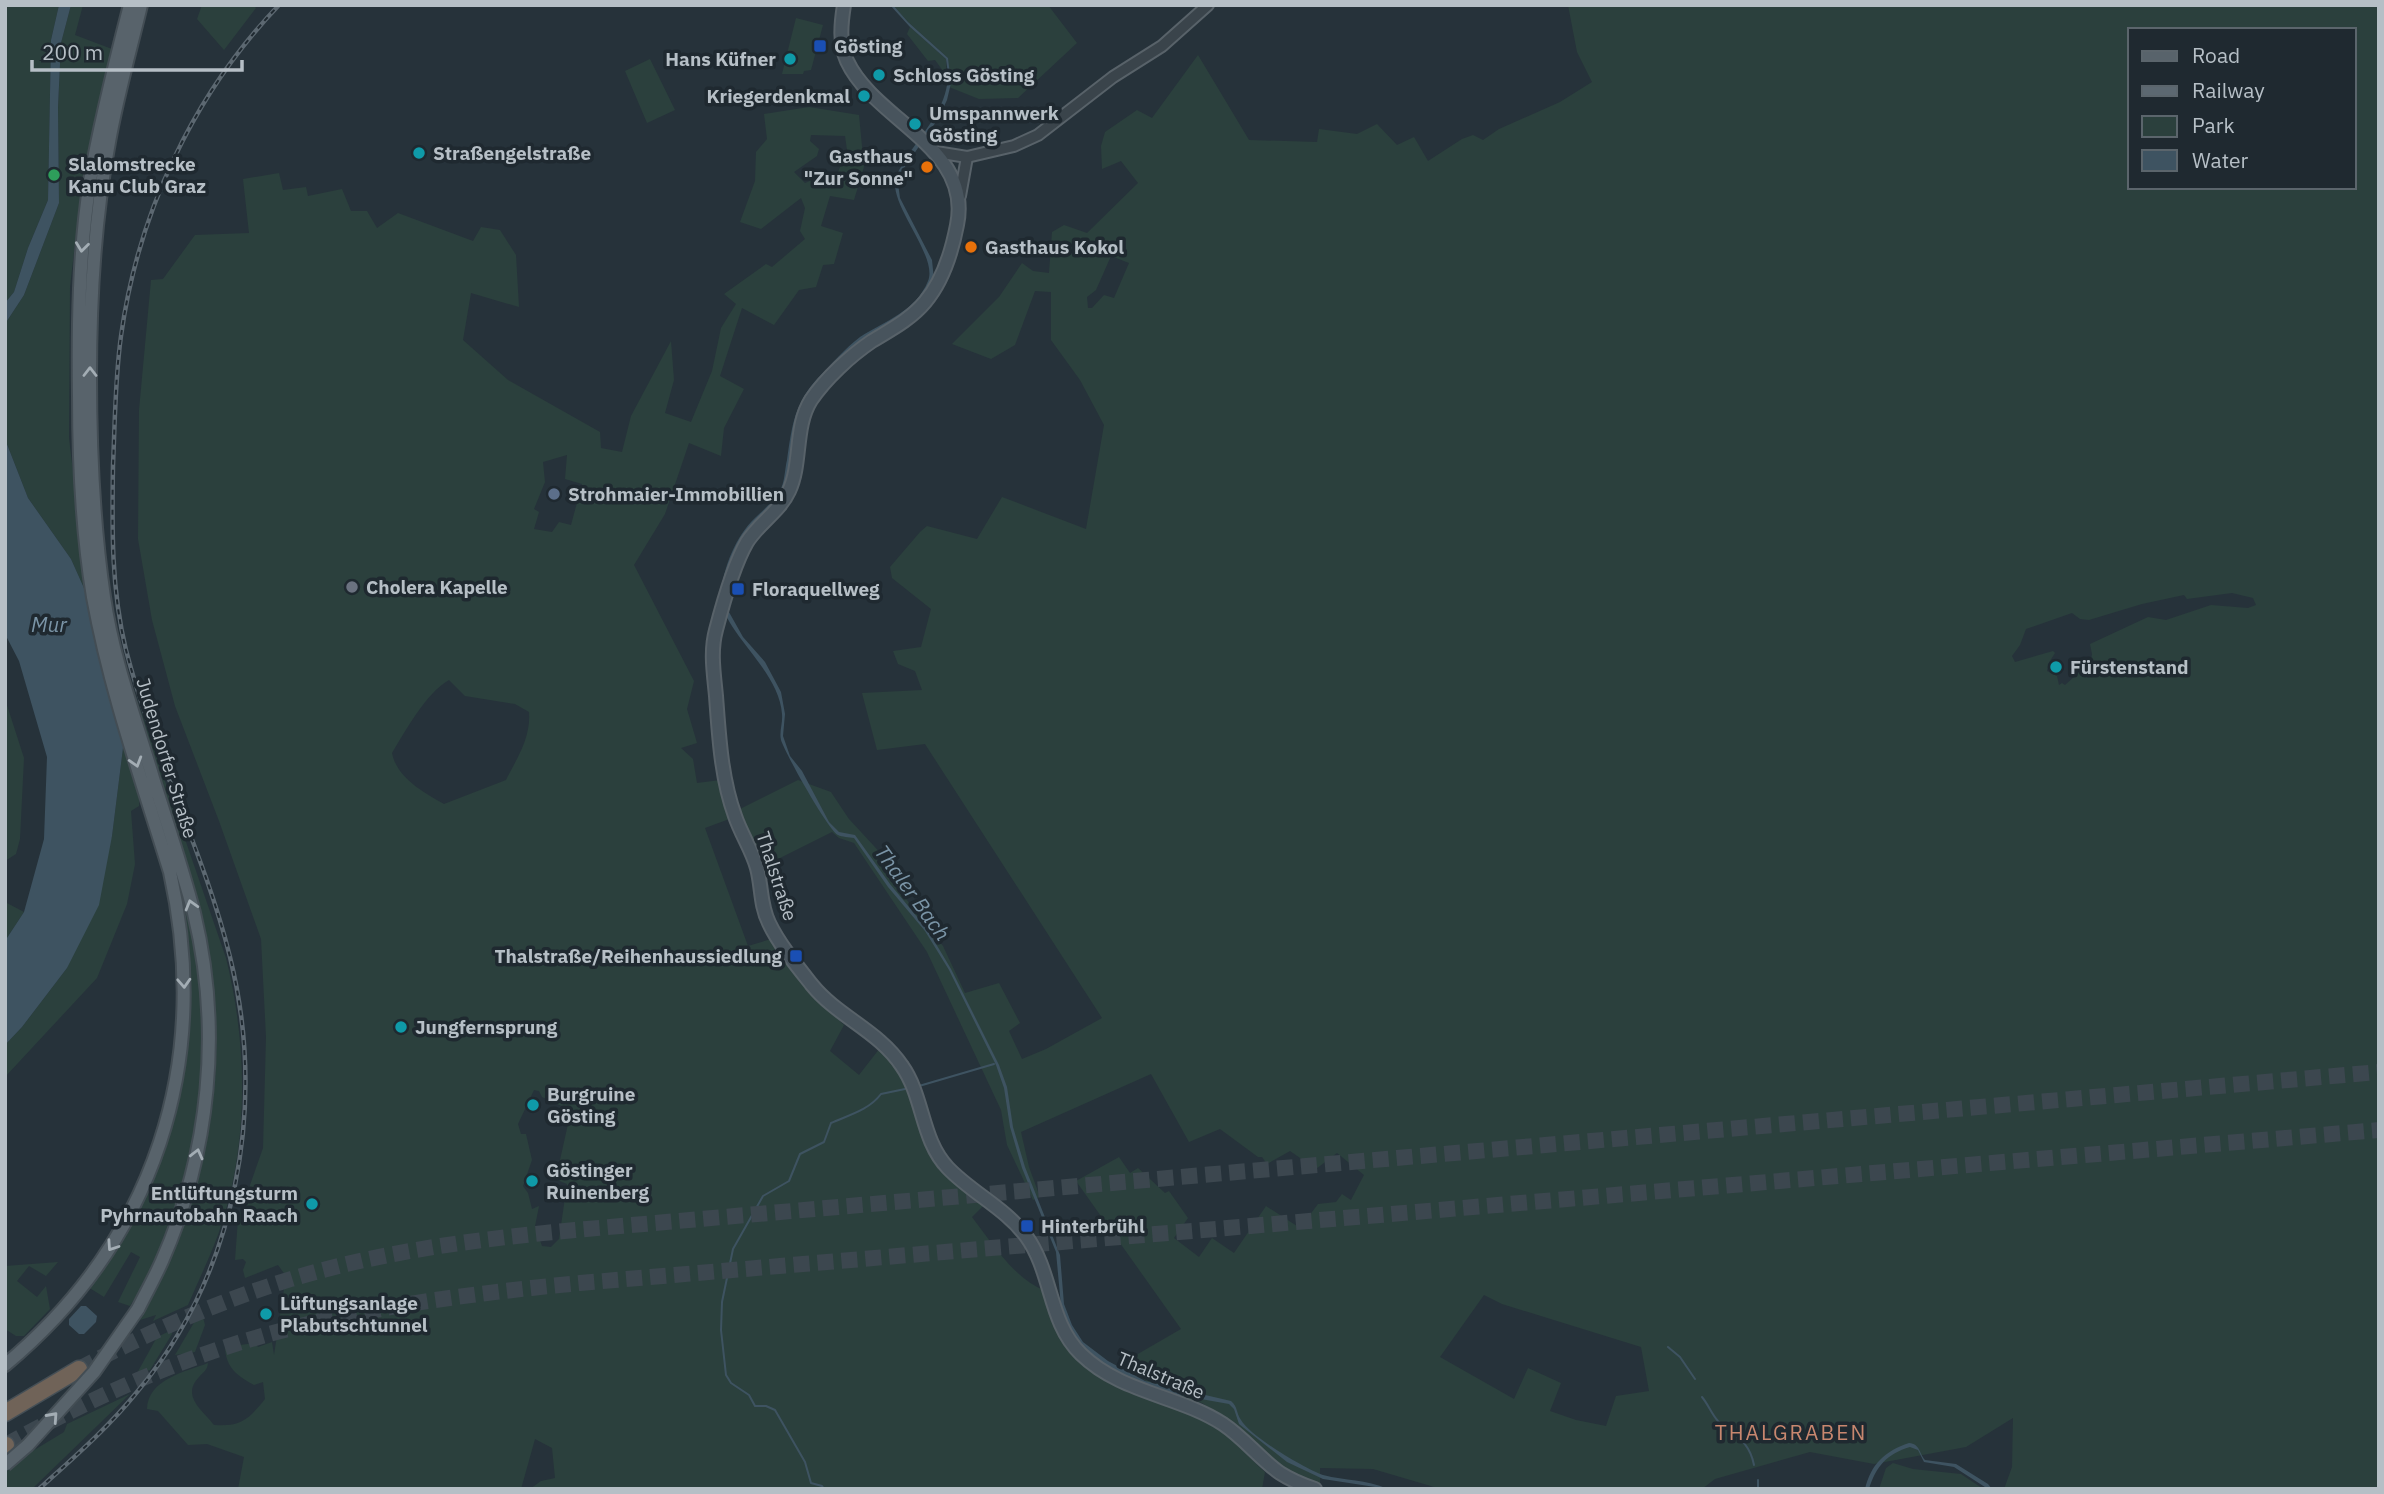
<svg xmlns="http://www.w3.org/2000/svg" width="2384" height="1494" viewBox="0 0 2384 1494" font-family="'IBM Plex Sans',sans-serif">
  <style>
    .green { fill: #2b403d; fill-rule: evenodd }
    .water { fill: #3e5361 }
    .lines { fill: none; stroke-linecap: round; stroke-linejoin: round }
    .stream { stroke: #3e5361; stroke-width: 2 }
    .motorway-tunnel { stroke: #3c474f; stroke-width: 16; stroke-dasharray: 16 8; stroke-linecap: butt }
    .tertiary-casing { stroke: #586269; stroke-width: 14 }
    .secondary-casing { stroke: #586269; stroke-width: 16 }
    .primary-casing { stroke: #434d54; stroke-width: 16 }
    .motorway-casing { stroke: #454f56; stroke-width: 19 }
    .tertiary { stroke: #3a444b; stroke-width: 10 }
    .secondary { stroke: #48545d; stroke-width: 12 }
    .primary { stroke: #58636b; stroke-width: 12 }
    .motorway { stroke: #706358; stroke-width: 16 }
    .rail-casing { stroke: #5c6871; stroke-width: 4.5 }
    .rail { stroke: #1f2930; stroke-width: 2; stroke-dasharray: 5; stroke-linecap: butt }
    .primary-bridge-casing { stroke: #434d54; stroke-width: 16; stroke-linecap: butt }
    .primary-bridge { stroke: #58636b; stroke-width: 12 }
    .oneway { stroke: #a3adb4 }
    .transit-dot { fill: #1a4fb4; stroke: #1f2930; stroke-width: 2.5 }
    .culture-dot { fill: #0f9aa8; stroke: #1f2930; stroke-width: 2.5 }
    .food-dot { fill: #e8710a; stroke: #1f2930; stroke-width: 2.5 }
    .leisure-dot { fill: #2e9e5b; stroke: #1f2930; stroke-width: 2.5 }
    .service-dot { fill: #5c6f8a; stroke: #1f2930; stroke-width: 2.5 }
    .worship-dot { fill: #6b7280; stroke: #1f2930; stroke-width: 2.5 }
    .labels { text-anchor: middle; stroke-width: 7; stroke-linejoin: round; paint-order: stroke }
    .poi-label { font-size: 19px; font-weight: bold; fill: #b6bfc6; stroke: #1f2930; text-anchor: start }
    .street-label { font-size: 19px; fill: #b6bfc6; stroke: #1f2930 }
    .water-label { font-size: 21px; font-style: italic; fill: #7a94a6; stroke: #1f2930 }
    .neighbourhood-label { font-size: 21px; letter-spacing: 2px; fill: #c8876f; stroke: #1f2930 }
  </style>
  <rect width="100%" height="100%" fill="#26323a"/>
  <!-- green -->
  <path class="green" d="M5 5H59L51 40 48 200 28 248 14 292 5 303Z
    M71 5H83L75 35 112 49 87 157H85L70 287 69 438 88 597 71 559 28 498 5 439V324L24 295 59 203 58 107 61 43Z
    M202 5H253L256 8 224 50 197 19Z
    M893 5H1048L1077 43 1018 98 979 99 949 87 948 58 908 22Z
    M1568 5H2379V1489H2004L2012 1467 2013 1418 1966 1447 1874 1464 1810 1452 1715 1479 1702 1489H1441L1373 1469 1320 1468V1485L1269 1463 1233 1423 1202 1403 1160 1393 1124 1362 1181 1329 1076 1181 1119 1157 1130 1173 1138 1168 1165 1193 1169 1191 1188 1218 1174 1238 1199 1257 1212 1238 1234 1253 1266 1206 1300 1228 1318 1204 1336 1202 1342 1194 1351 1200 1364 1175 1337 1153 1316 1169 1290 1151 1267 1164 1262 1157H1258L1220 1129 1189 1142 1151 1074 1021 1132 1029 1167 1040 1197 1033 1200 1007 1145 1001 1110 927 952 854 843 839 838 832 832 762 867 754 845 738 810 798 780 831 792 849 819 886 859 881 867 943 946 965 993 999 983 1020 1023 1009 1031 1022 1059 1046 1049 1102 1018 925 744 877 750 862 693 922 690 915 671 898 664 893 651 921 647 931 609 892 578 890 567 920 532 927 526 977 539 1002 497 1086 529 1104 425 1080 380 1051 340V292L1035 291 1015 345 991 359 952 344 999 297 1022 263 1033 271 1049 273 1052 232 1064 225 1087 233 1138 183 1121 161 1102 169 1101 146 1105 132 1137 110 1152 118 1198 55 1249 140 1317 142 1319 129 1357 134 1377 124 1397 145 1414 137 1428 161 1462 139 1473 135 1483 140 1499 129 1560 102 1592 82 1577 52ZM2130 30H2354V187H2130ZM1111 256 1129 263 1114 298 1104 295 1092 308H1088L1087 297 1096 290ZM2232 593 2253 598 2256 605 2248 608 2211 605 2166 620 2148 617 2090 644 2092 654 2090 666 2085 667 2065 685 2062 683 2059 685 2057 676 2047 671 2048 664 2055 653 2053 651 2015 662 2012 656 2020 645 2026 629 2072 613 2080 619 2089 620 2142 604 2184 595 2187 599ZM1484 1295 1502 1304 1641 1347 1649 1391 1616 1396 1606 1426 1576 1420 1550 1411 1561 1383 1528 1368 1514 1399 1440 1357Z
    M796 18 823 25 811 70 804 71 803 74H782Z
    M910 27 946 59 947 85 946 75 935 60 928 61 907 34Z
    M650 59 675 110 647 123 625 71Z
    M809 107 859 115 864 167 854 200 830 196 821 226 843 233 834 264 823 265 816 287 799 290 774 325 742 308 720 376 744 389 724 428 721 456 689 443 665 514 634 565 694 681 687 709 697 743 681 748 693 759 697 783 721 780 732 818 705 828 748 946 771 939C793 970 816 999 844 1025L830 1051 859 1075 880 1048 898 1067 907 1085 917 1123 939 1170 984 1205 972 1217C991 1242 1015 1280 1046 1291 1059 1372 1113 1383 1179 1409 1190 1413 1204 1417 1214 1424 1232 1437 1248 1457 1265 1472L1262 1489H530L541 1481 555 1478 552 1448 535 1439 521 1489H238L244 1457 207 1444 188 1445 158 1411 147 1409C148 1379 185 1372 208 1363 207 1371 204 1371 199 1377 181 1396 202 1410 214 1425 241 1427 249 1419 265 1399L263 1382 254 1385C233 1374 224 1364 225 1341L238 1337 240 1345 255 1343 258 1347 272 1342 274 1355 286 1276 278 1265 245 1278 243 1270 246 1262 243 1259 235 1260 238 1219 263 1148 266 1037 261 939 219 821 175 706 152 620 138 539 139 410 151 280 163 279 195 235 249 233 243 179 279 173 283 190 306 187 308 196 342 189 351 211H367L377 228 398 213 473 241 481 227 500 230 516 255 519 307 471 293 463 340 508 380 600 432 601 448 622 452 631 416 671 341 674 380 665 413 691 422 712 371 721 328 736 304 724 294 766 264 772 267 805 239 800 231 805 208 801 198 761 229 740 222 755 181 756 152 767 139 764 114ZM811 135 845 136 847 150 838 172H831L805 183 794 172 817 156 819 149 810 141ZM567 455 565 479 582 484 571 525 559 522 552 532 534 529 539 512 534 509 545 482 543 462ZM449 680 465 696 515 704 529 712C531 738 517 758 506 780L444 804C423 792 397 778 392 753 406 730 426 693 449 680ZM534 1090 539 1091 542 1097 564 1107 568 1124 556 1178H552L567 1184 559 1239 551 1247 542 1246 535 1226 539 1206 532 1209 528 1193 523 1186 532 1160 526 1134H521L518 1124Z
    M134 691 226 958C247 1043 249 1136 223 1220 214 1249 200 1277 188 1305L153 1321 156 1315 140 1320C191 1233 223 1116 215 1015 214 1004 215 988 211 978 180 887 157 787 131 693Z
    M5 699 24 758 20 839 16 854 5 861Z
    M124 740 140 794 139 806 131 811 135 864 127 904 97 978 5 1077V1045L22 1027 67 968 112 836Z
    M180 880C187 908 195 935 199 964 212 1052 200 1142 169 1225 158 1253 146 1282 130 1306L118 1302 140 1257 131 1252 104 1297 88 1287 115 1252 151 1181 173 1116 184 1063 189 1015 188 963 177 883Z
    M5 902 24 912 5 941Z
    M58 1262 46 1276 29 1266 17 1281 37 1297 46 1286 50 1309 24 1336H16L5 1329V1266Z
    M202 1313 205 1325 195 1352 175 1355 199 1314Z
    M172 1330V1334L150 1370 136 1375 157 1337Z
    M130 1394 32 1489H5V1473L26 1455 64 1432 67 1424Z
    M1893 1463 1913 1469 1961 1474 1982 1488 1879 1489 1886 1468Z"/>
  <!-- water -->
  <path class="water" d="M59 5H71L61 43 58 107 59 203 24 295 5 324V303L14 292 28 248 48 200 51 40Z
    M890 5H893L908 22 948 58 951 83 947 100 938 119 902 171 898 183 900 198 932 260 934 280 923 299 817 386 785 492 742 539 736 552 725 605 743 637 765 662 781 692 785 714 783 736 790 756 802 771 829 822 839 832 855 835 890 884 927 929 951 969 999 1065 1007 1087 1013 1127 1025 1167 1060 1255 1064 1304 1072 1325 1083 1342 1108 1361 1145 1381 1231 1401C1238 1407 1236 1413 1241 1420 1250 1436 1305 1469 1323 1475 1346 1481 1365 1479 1388 1489L1323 1479 1287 1462 1239 1424 1234 1409 1229 1404 1167 1393 1126 1377 1108 1367 1080 1345 1069 1328 1061 1306 1056 1252 1022 1168 1010 1127 1004 1088 996 1065 949 970 925 931 888 887 854 838C849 837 842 837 838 835 828 830 785 753 781 740 779 732 783 723 782 714 779 668 719 630 721 594 723 568 736 536 755 518 765 508 777 499 782 486 785 478 785 468 787 460 792 426 794 404 818 378 831 365 845 348 860 337 885 321 916 311 928 281 938 257 893 210 895 182 896 172 904 163 909 154 923 133 943 111 947 85 949 77 947 67 946 59L910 27Z
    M5 439 28 498 71 559 88 597 124 740 112 836 99 905 67 968 22 1027 5 1045V941L24 912 44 839 47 757 19 661 5 634Z
    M81 1306H86L97 1316 96 1322 84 1334H79L69 1325V1319Z
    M1909 1443C1920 1444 1919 1453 1925 1460L1956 1464 1988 1484 1992 1489H1988L1954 1467 1924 1462 1918 1450 1910 1447C1887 1454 1876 1466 1869 1489H1865C1871 1464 1885 1451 1909 1443Z"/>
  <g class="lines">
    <!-- stream -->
    <path class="stream" d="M919 1086 994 1064
      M1668 1347 1680 1357 1695 1379
      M1702 1397C1708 1404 1712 1415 1718 1421 1735 1437 1749 1440 1754 1465
      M824 1489 822 1486 811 1483 805 1462 775 1410 766 1406H755L749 1395 731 1383 726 1375 721 1330 722 1302 733 1249 763 1196 789 1181 800 1154 824 1142 831 1123C849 1115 869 1110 881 1094L905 1089
      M1758 1489V1480"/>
    <!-- motorway-tunnel -->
    <path class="motorway-tunnel" d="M79 1369C147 1333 217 1302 291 1279 383 1251 479 1239 575 1230L2379 1072
      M6 1445C83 1403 161 1366 245 1341 354 1308 467 1294 580 1283L2379 1130"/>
    <defs>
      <path id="tertiary" d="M936 152 967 157 1014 146 1038 135 1113 77 1162 46 1208 5
        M960 196 967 157"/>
      <path id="secondary" d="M844 5C841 24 839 43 847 61 875 121 973 147 957 225 952 251 942 282 925 302 911 319 890 330 872 341 850 356 826 378 811 400 794 427 802 463 789 491 780 511 759 523 747 542 733 566 723 603 716 630 710 652 714 674 716 696 719 735 721 778 735 816 741 834 752 850 757 868 762 887 760 905 769 923 779 944 797 966 812 985 838 1017 879 1031 902 1066 924 1097 921 1140 948 1168 972 1193 1005 1208 1026 1236 1053 1273 1048 1322 1081 1354 1121 1393 1178 1395 1223 1424 1244 1438 1260 1459 1280 1473 1291 1480 1303 1485 1315 1489"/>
      <path id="primary" d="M138 1309C146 1293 155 1277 162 1261 210 1152 222 1029 194 913 182 867 167 823 153 778 135 718 113 659 104 597 93 523 90 450 90 376 90 298 94 220 109 142 117 96 130 51 141 5
        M5 1365C156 1239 212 1062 170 872 142 781 110 691 93 597 82 531 79 463 79 397 78 324 79 252 90 181 100 122 115 63 130 5"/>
      <path id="motorway" d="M5 1413 79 1369
        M5 1446 6 1445"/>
    </defs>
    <!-- tertiary casing -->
    <use href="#tertiary" class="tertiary-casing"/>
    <!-- secondary casing -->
    <use href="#secondary" class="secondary-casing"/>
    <!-- primary casing -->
    <use href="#primary" class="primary-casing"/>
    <!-- motorway casing -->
    <use href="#motorway" class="motorway-casing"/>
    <!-- tertiary -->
    <use href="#tertiary" class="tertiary"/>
    <!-- secondary -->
    <use href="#secondary" class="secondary"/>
    <!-- primary -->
    <use href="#primary" class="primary"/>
    <!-- motorway -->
    <use href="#motorway" class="motorway"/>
    <defs>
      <path id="rail" d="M39 1489C73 1458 108 1428 137 1392 237 1273 267 1106 230 957 204 852 153 755 126 650 111 589 112 528 113 465 115 422 115 379 121 336 138 213 193 95 279 5"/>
    </defs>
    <!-- rail casing -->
    <use href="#rail" class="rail-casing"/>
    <!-- rail -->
    <use href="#rail" class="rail"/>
    <defs>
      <path id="primary-bridge" d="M5 1465 28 1445 94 1372 138 1309"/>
    </defs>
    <!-- primary-bridge casing -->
    <use href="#primary-bridge" class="primary-bridge-casing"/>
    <!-- primary-bridge -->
    <use href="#primary-bridge" class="primary-bridge"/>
  </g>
  <!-- one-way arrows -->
  <defs><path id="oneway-chevron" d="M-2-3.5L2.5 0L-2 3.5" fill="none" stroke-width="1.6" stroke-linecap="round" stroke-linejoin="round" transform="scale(1.75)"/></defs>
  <g class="oneway">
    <use href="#oneway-chevron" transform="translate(82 247) rotate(97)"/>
    <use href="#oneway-chevron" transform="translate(90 372) rotate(-90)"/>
    <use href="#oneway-chevron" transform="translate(136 762) rotate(73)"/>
    <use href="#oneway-chevron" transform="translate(191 905) rotate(-106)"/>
    <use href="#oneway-chevron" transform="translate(184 983) rotate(87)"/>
    <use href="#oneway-chevron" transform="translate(197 1154) rotate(-76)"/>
    <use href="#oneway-chevron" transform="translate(112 1246) rotate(124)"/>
    <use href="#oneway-chevron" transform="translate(53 1417) rotate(-48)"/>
  </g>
  <!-- markers -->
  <g class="transit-dot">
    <rect x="813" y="39" width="14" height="14" rx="3.5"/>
    <rect x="731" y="582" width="14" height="14" rx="3.5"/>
    <rect x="789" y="949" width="14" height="14" rx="3.5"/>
    <rect x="1020" y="1219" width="14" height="14" rx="3.5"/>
  </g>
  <g class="culture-dot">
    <circle cx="790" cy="59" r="7"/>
    <circle cx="879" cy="75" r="7"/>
    <circle cx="864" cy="96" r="7"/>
    <circle cx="915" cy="124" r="7"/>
    <circle cx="419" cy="153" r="7"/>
    <circle cx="2056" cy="667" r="7"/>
    <circle cx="401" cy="1027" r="7"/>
    <circle cx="533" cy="1105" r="7"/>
    <circle cx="532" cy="1181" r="7"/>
    <circle cx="312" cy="1204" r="7"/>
    <circle cx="266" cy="1314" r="7"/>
  </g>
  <g class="food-dot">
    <circle cx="927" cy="167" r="7"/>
    <circle cx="971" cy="247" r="7"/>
  </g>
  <circle class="leisure-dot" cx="54" cy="175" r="7"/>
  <circle class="service-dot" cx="554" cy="494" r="7"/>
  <circle class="worship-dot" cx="352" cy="587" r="7"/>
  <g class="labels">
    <!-- poi labels -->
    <g class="poi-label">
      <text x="834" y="53">Gösting</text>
      <text x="776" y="66" text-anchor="end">Hans Küfner</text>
      <text x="893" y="82">Schloss Gösting</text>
      <text x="850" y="103" text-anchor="end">Kriegerdenkmal</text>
      <text x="929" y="120">Umspannwerk<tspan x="929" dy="22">Gösting</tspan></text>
      <text x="433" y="160">Straßengelstraße</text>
      <text x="913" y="163" text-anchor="end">Gasthaus<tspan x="913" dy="22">"Zur Sonne"</tspan></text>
      <text x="68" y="171">Slalomstrecke<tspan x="68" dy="22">Kanu Club Graz</tspan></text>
      <text x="985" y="254">Gasthaus Kokol</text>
      <text x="568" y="501">Strohmaier-Immobillien</text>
      <text x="366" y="594">Cholera Kapelle</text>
      <text x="752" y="596">Floraquellweg</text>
      <text x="2070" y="674">Fürstenstand</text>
      <text x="782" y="963" text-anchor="end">Thalstraße/Reihenhaussiedlung</text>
      <text x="415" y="1034">Jungfernsprung</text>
      <text x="547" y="1101">Burgruine<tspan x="547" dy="22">Gösting</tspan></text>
      <text x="546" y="1177">Göstinger<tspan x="546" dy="22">Ruinenberg</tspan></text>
      <text x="298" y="1200" text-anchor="end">Entlüftungsturm<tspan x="298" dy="22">Pyhrnautobahn Raach</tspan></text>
      <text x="1041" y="1233">Hinterbrühl</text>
      <text x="280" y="1310">Lüftungsanlage<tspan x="280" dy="22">Plabutschtunnel</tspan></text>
    </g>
    <!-- street labels -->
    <g class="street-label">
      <text transform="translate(167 758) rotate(73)" y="7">Judendorfer Straße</text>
      <text transform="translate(777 876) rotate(72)" y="7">Thalstraße</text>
      <text transform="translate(1161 1375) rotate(23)" y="7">Thalstraße</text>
    </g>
    <!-- water labels -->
    <g class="water-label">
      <text x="49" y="632">Mur</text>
      <text transform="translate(912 893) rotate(54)" y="7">Thaler Bach</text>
    </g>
    <!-- neighbourhood labels -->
    <g class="neighbourhood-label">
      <text x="1791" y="1440">THALGRABEN</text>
    </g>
  </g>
  <!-- border -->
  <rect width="2384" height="1494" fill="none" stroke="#b6bfc6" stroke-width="14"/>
  <!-- legend -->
  <rect x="2128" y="28" width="228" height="161" fill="#1f2930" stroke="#5b656c" stroke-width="2"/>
  <rect x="2142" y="51" width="35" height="10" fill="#58636b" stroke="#5b656c" stroke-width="2"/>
  <text x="2192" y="63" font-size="21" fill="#b6bfc6">Road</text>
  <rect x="2142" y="86" width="35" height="10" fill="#5c6871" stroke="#5b656c" stroke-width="2"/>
  <text x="2192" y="98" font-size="21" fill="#b6bfc6">Railway</text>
  <rect x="2142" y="116" width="35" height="21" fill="#2b403d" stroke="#5b656c" stroke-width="2"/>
  <text x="2192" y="133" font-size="21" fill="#b6bfc6">Park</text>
  <rect x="2142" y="150" width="35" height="21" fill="#3e5361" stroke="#5b656c" stroke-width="2"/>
  <text x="2192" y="168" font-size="21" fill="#b6bfc6">Water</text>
  <!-- scale -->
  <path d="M32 60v10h210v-10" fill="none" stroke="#b6bfc6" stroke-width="3.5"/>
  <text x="42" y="60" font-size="21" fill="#b6bfc6" stroke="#1f2930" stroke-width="5" paint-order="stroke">200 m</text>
</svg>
